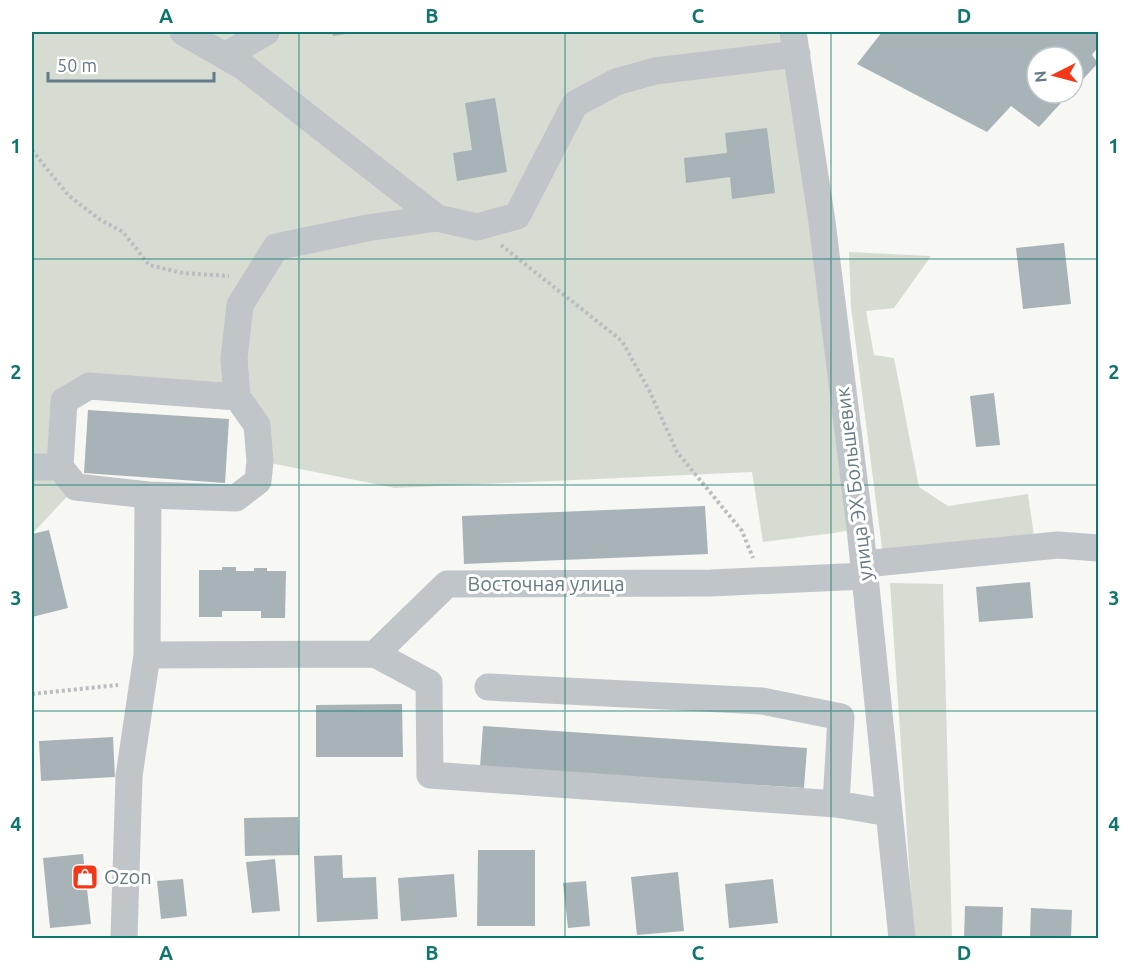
<svg xmlns="http://www.w3.org/2000/svg" width="1130" height="970" viewBox="0 0 1130 970" font-family="Ubuntu,sans-serif">
  <style>
    .green { fill: #d7dcd2 }
    .building { fill: #a8b3b8 }
    .lines { fill: none; stroke-linecap: round; stroke-linejoin: round }
    .path { stroke: #b9bdc0; stroke-width: 4; stroke-dasharray: 3 3; stroke-linecap: butt }
    .minor { stroke: #bfc5c8; stroke-width: 27 }
    .grid { fill: none; stroke: #0f766e; stroke-width: 1.5; stroke-opacity: 0.55 }
    .labels { text-anchor: middle; stroke-width: 6; stroke-linejoin: round; paint-order: stroke }
    .street-label { font-size: 20px; fill: #637a87; stroke: #fff }
    .poi-label { font-size: 20px; fill: #637a87; stroke: #fff; text-anchor: start }
    .neatline { fill: none; stroke: #0f766e; stroke-width: 2 }
    .grid-label { font-size: 20px; text-anchor: middle; font-weight: bold; fill: #0f766e }
  </style>
  <rect width="100%" height="100%" fill="#f7f7f3"/>
  <!-- green -->
  <path class="green" d="M32 32H793L860 528 834 533 763 542 752 472 395 488 260 461 237 397 89 386 64 401 76 487 32 534Z
    M849 252 931 256 894 308 866 311 874 355 894 358 919 487 948 506 1028 494 1034 536 883 556 851 307Z
    M890 583 943 584 952 938H914Z"/>
  <!-- building -->
  <path class="building" d="M332 32H352V33L333 36Z
    M882 32H1098V47L1092 55 1098 63 1073 90V57H1037V93H1070L1039 127 1011 106 987 132 857 64Z
    M495 98 507 172 457 181 453 153 472 150 465 103Z
    M767 128 775 193 732 199 730 177 686 183 684 158 727 153 725 133Z
    M1064 243 1071 304 1023 309 1016 248Z
    M994 393 1000 445 976 447 970 396Z
    M88 410 229 419 225 483 84 473Z
    M705 506 708 554 464 564 462 516Z
    M49 530 68 608 32 617V534Z
    M222 567H236V571H254V568H267V571H286L285 618H261V611H222V617H199V570H222Z
    M1030 582 1033 618 979 622 976 587Z
    M402 704 403 757H316V705Z
    M483 726 807 748 804 788 480 767Z
    M113 737 115 777 41 781 39 741Z
    M298 817 299 855 245 856 244 818Z
    M478 850H535V926H477Z
    M83 854 91 924 50 928 43 858Z
    M342 855 343 878 376 877 378 919 317 922 314 856Z
    M275 859 280 911 252 913 246 862Z
    M678 872 684 931 637 935 631 877Z
    M454 874 457 917 401 921 398 878Z
    M183 879 187 916 161 919 157 881Z
    M773 879 778 923 729 928 725 884Z
    M586 881 590 926 568 928 563 883Z
    M965 906 1003 907 1002 938H964Z
    M1031 908 1072 910 1071 938H1030Z"/>
  <g class="lines">
    <!-- path -->
    <path class="path" d="M32 150 68 195 99 219 123 232 149 265 183 273 229 276
      M501 245 622 341 649 390 677 452 742 531 753 558
      M32 694 118 685"/>
    <!-- minor -->
    <path class="minor" d="M183 32 244 67 437 218
      M793 32 822 222 860 528 902 938
      M225 56 266 32
      M89 386 237 397 257 425 260 461 258 481 236 498 148 495 76 487 60 467 64 401Z
      M237 397 234 359 240 305 276 247 367 228 437 218 477 227 517 216 575 104 616 82 655 71 797 54
      M32 467H60
      M864 564 1058 545 1098 548
      M375 654 429 683 430 775 836 804 889 813
      M147 655 375 654 447 584 711 583 865 576
      M488 687 762 701 841 717 836 804
      M124 938 129 776 147 655 148 495"/>
  </g>
  <!-- grid -->
  <path class="grid" d="M299 32V938M565 32V938M831 32V938M32 259H1098M32 485H1098M32 711H1098"/>
  <!-- icons -->
  <defs>
    <symbol id="shop-square" viewBox="-11 -11 22 22"><rect x="-9" y="-9" width="18" height="18" rx="4" fill="#f43717" stroke="#fff"/><path d="M-5-2.5h2.3a2.7 3.5 0 0 1 5.4 0H5L5.5 6h-11ZM-1.5-2.5h3a1.5 2.3 0 0 0-3 0Z" fill="#fff"/></symbol>
  </defs>
  <g fill-rule="evenodd">
    <use href="#shop-square" x="70" y="862" width="30" height="30"/>
  </g>
  <g class="labels">
    <!-- street labels -->
    <g class="street-label">
      <text transform="translate(854 484) rotate(-97)" y="7">улица ЭХ Большевик</text>
      <text x="546" y="591">Восточная улица</text>
    </g>
    <!-- poi labels -->
    <g class="poi-label">
      <text x="104" y="884">Ozon</text>
    </g>
  </g>
  <!-- border -->
  <rect width="1130" height="970" fill="none" stroke="#ffffff" stroke-width="66"/>
  <!-- north arrow -->
  <g transform="translate(1055 75) rotate(264)"><circle r="28" fill="#ffffff" stroke="#c1cacf" stroke-width="1.5"/>
  <path d="M0-4.5L10 22L0 15L-10 22Z" fill="#f43717"/>
  <text y="-9" font-size="16" font-weight="bold" text-anchor="middle" fill="#637a87">N</text>
  </g>
  <!-- scale -->
  <path d="M48 72v9h166v-9" fill="none" stroke="#637a87" stroke-width="3"/>
  <text x="57" y="72" font-size="18" fill="#637a87" stroke="#ffffff" stroke-width="4.5" paint-order="stroke">50 m</text>
  <rect x="33" y="33" width="1064" height="904" class="neatline"/>
  <g class="grid-label">
    <text x="166" y="23">A</text>
    <text x="432" y="23">B</text>
    <text x="698" y="23">C</text>
    <text x="964" y="23">D</text>
    <text x="16" y="153">1</text>
    <text x="1114" y="153">1</text>
    <text x="16" y="379">2</text>
    <text x="1114" y="379">2</text>
    <text x="16" y="605">3</text>
    <text x="1114" y="605">3</text>
    <text x="16" y="831">4</text>
    <text x="1114" y="831">4</text>
    <text x="166" y="960">A</text>
    <text x="432" y="960">B</text>
    <text x="698" y="960">C</text>
    <text x="964" y="960">D</text>
  </g>
</svg>
